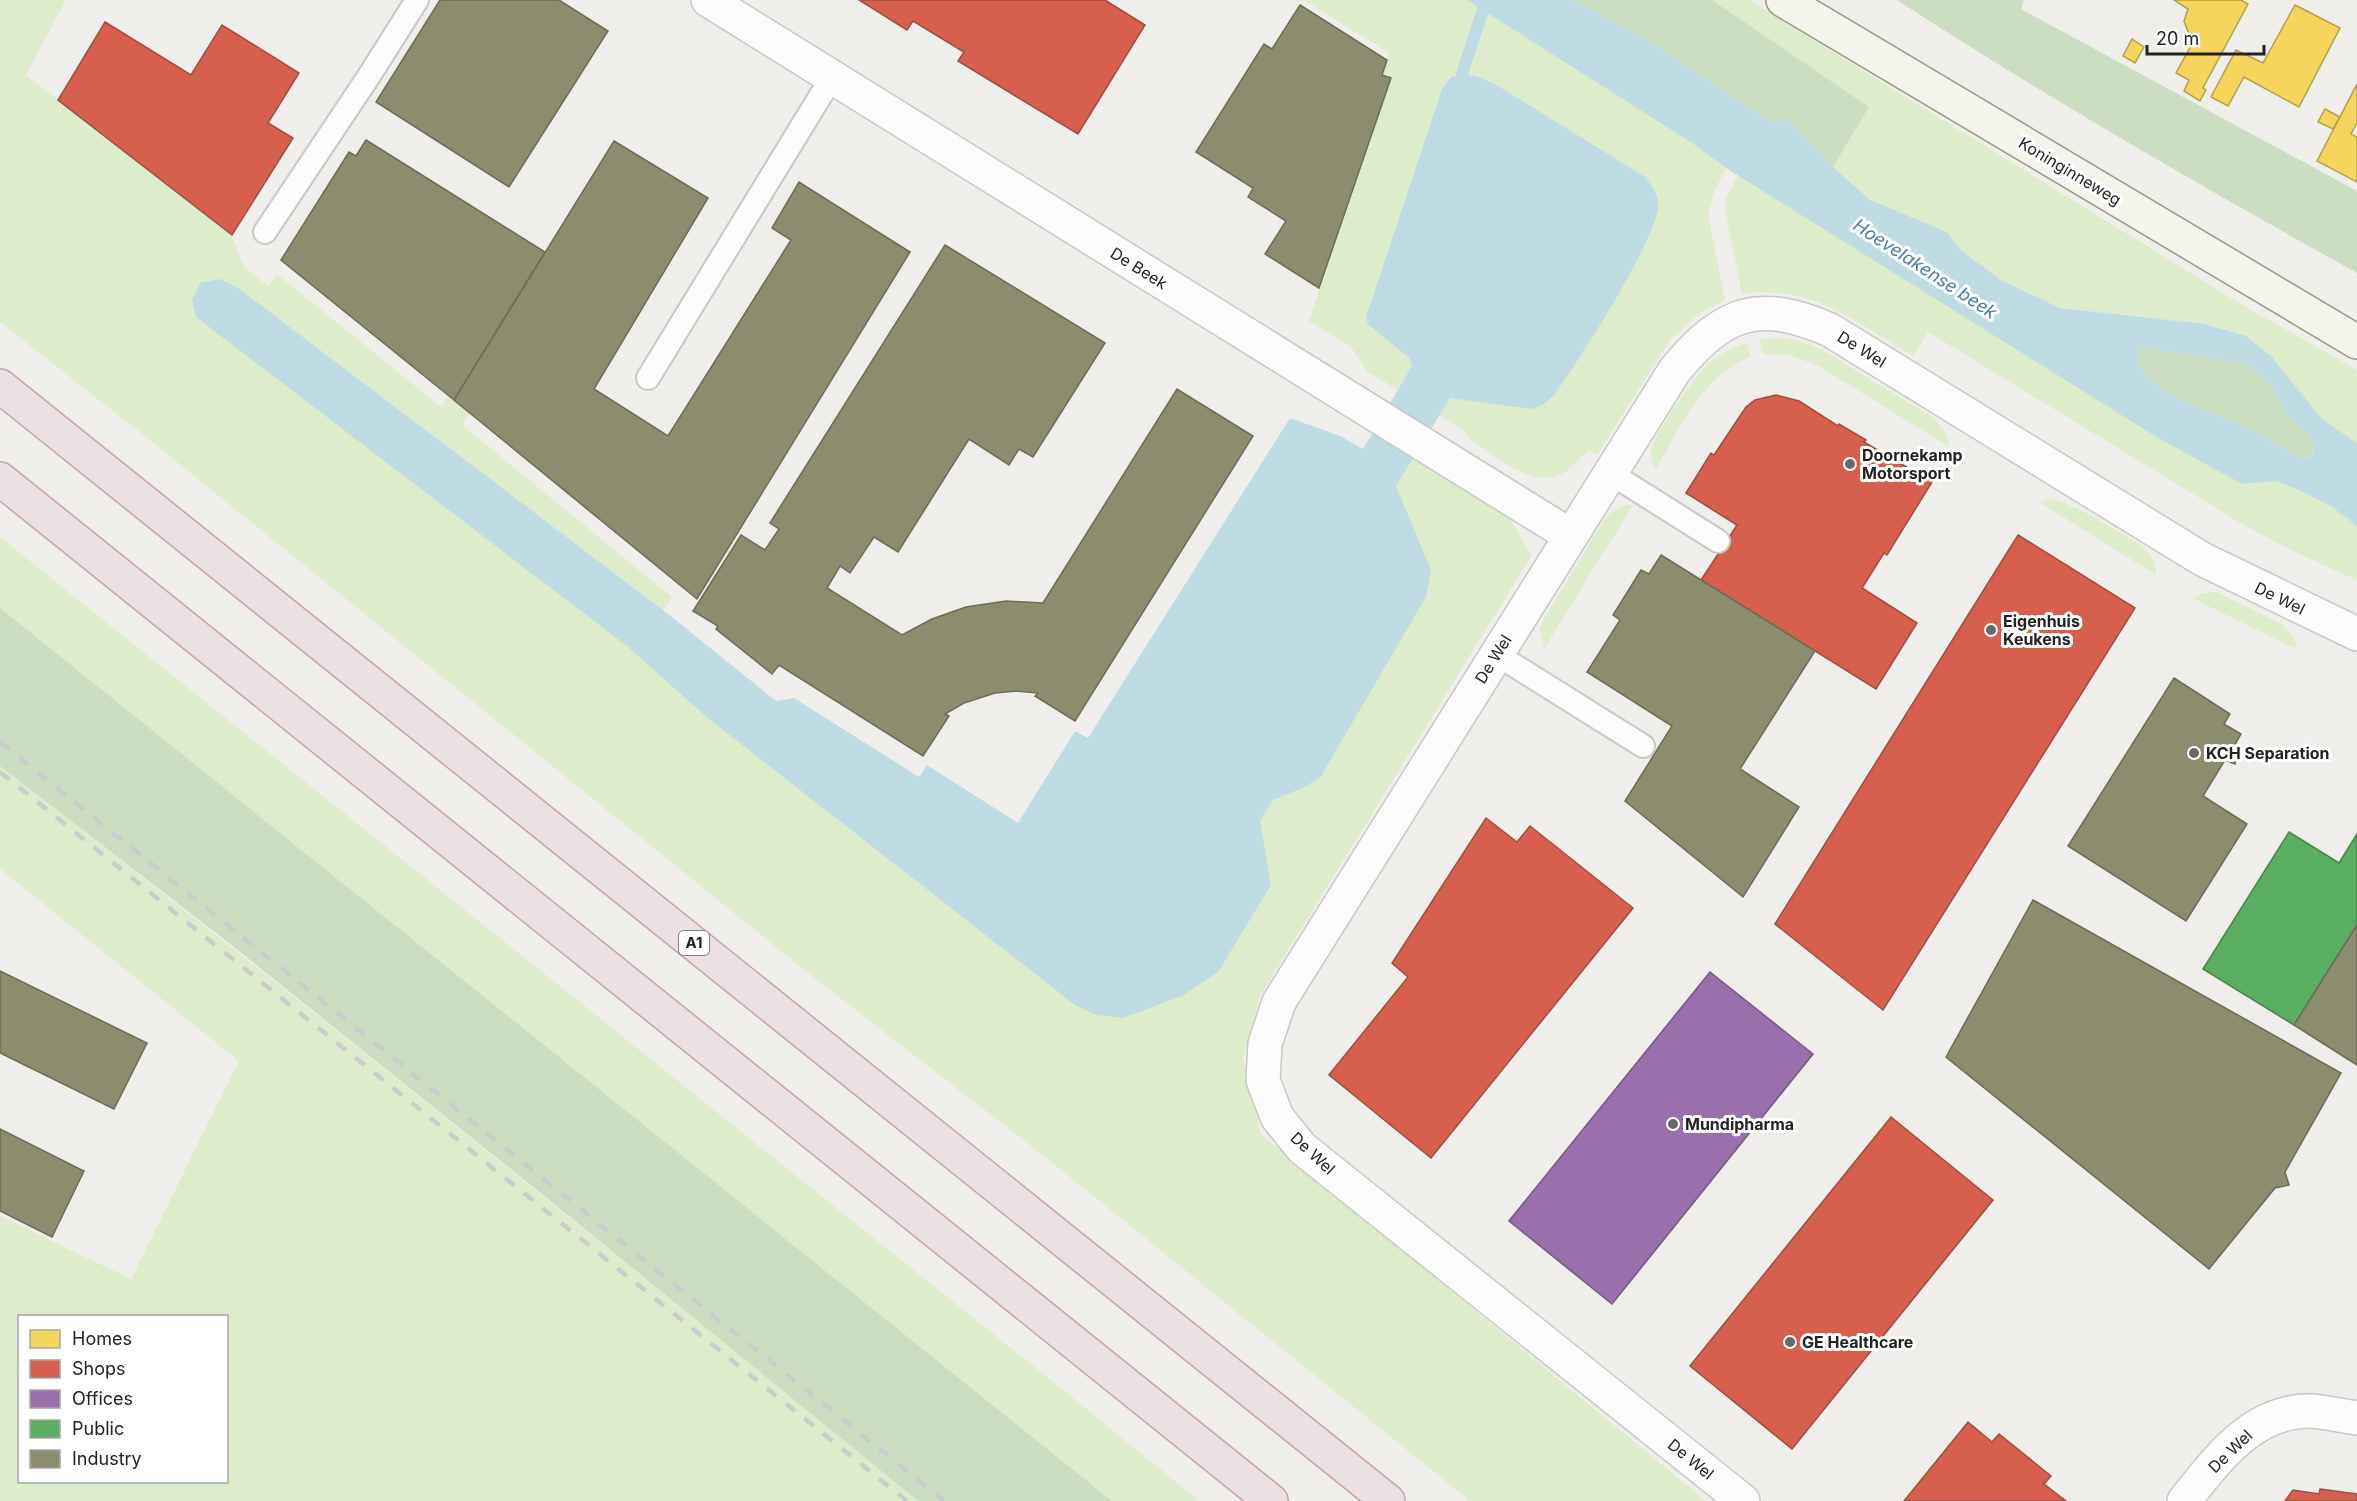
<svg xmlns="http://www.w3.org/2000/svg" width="2357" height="1501" viewBox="0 0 2357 1501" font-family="Inter,sans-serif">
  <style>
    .grass { fill: #ddeccb; fill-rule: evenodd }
    .forest { fill: #cbdec1 }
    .water { fill: #bfdbe3; fill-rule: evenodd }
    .homes { fill: #f6d55c; stroke: #b69f4b; stroke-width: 1.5 }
    .shops { fill: #d6604d; stroke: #a04d40; stroke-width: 1.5 }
    .offices { fill: #9970ab; stroke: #755982; stroke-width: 1.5 }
    .public { fill: #5aae61; stroke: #49844e; stroke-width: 1.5 }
    .industry { fill: #8c8c6e; stroke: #6c6c57; stroke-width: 1.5 }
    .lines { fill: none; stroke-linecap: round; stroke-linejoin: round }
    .stream { stroke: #bfdbe3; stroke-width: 12 }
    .service-casing { stroke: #c9c8c7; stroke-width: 26 }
    .minor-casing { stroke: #c9c8c7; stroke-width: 36 }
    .secondary-casing { stroke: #999a82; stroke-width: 36 }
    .motorway-casing { stroke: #c5a2ac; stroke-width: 36 }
    .service { stroke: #fdfcfc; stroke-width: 22 }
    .minor { stroke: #fdfcfc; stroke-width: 33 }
    .secondary { stroke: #f4f4ed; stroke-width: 33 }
    .motorway { stroke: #ece0e2; stroke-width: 33 }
    .rail { stroke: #ccc; stroke-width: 4.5; stroke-dasharray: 12 12; stroke-linecap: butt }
    .poi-dot { fill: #6a6968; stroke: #fff; stroke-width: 2 }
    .labels { text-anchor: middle; stroke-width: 6; stroke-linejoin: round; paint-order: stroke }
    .shield { fill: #fff; stroke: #646464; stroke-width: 1.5 }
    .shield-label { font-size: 15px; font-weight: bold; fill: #222 }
    .street-label { font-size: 16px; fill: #222; stroke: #fff }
    .poi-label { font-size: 16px; font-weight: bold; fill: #222; stroke: #fff; text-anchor: start }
    .water-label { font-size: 18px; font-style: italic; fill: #4a7aab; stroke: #fff }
  </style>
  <rect width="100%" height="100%" fill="#f0eeeb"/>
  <!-- grass -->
  <path class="grass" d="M0 0H66L26 75 231 233 244 267 268 286 277 274 441 407 452 391 473 409 462 425 672 597 663 610 238 288 709 719 1075 1005 1219 972 1271 885 1259 821 1273 800 1305 787 1431 570 1396 486 1415 456 1505 511 1532 555 1261 994 1243 1057 1261 1134 1706 1501H1470L1044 1156 808 973 146 437 0 322Z
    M1304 0H1467L1692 143 1726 168 1714 192 1708 214 1725 300 1703 311 1672 337 1597 455 1589 450C1581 457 1573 466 1565 472 1534 492 1494 454 1469 439L1463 430 1439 415 1450 397 1532 409 1498 86C1482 78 1469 72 1451 77L1442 89 1366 317 1369 324 1409 358 1412 366 1398 390 1368 372 1351 347 1309 321 1391 78 1382 75 1389 53Z
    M1712 0H1749L2244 306 2357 370V443L2321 418 2272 357 2246 336 2205 324 2060 308 2002 280 1959 249 1947 232 1870 200 1833 167 1869 107Z
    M1738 175 2158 438 2242 484 2276 481 2303 492 2332 507 2357 526V580L2299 554 2247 527 1928 332 1913 356C1857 323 1811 283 1742 294L1725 211 1726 199Z
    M1774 338 1797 340 1821 349 1934 418 1947 435 1949 447 1817 365 1788 355 1762 354 1759 340Z
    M1747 343 1751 357C1703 373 1681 429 1655 470 1653 462 1650 455 1652 447 1656 432 1698 372 1710 362 1721 353 1733 347 1747 343Z
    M2052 499C2067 500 2134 539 2146 550 2153 557 2156 566 2156 575L2039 502Z
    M1623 505H1633L1544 649 1540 629 1545 617 1607 515Z
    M0 537 1057 1385 1199 1501H1112L0 608Z
    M2217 592 2283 625 2295 639 2297 650 2192 598 2202 593Z
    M0 766C310 1006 614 1253 918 1501H0V1216L131 1279 239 1061 0 869ZM20 1316H226V1482H20Z"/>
  <!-- forest -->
  <path class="forest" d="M1573 0H1712L1869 107 1833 167 1794 125 1786 120 1769 121 1647 40Z
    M1897 0H2024L2021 9 2357 191V273C2201 186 2046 97 1897 0Z
    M2139 347 2243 363 2267 380 2287 415 2311 438 2315 448 2311 456 2302 459C2282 449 2265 437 2245 427 2218 415 2176 401 2153 383 2141 374 2135 361 2139 347Z
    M0 608 1112 1501H918L527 1182 225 940 0 766Z"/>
  <!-- water -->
  <path class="water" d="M1467 0H1573L1647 40 1769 121 1786 120 1794 125 1833 167 1870 200 1947 232 1959 249 2001 280 2060 308 2205 324 2246 336 2272 357 2321 418 2357 443V526L2332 507 2303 492 2276 481 2242 484 2158 438 1726 168 1692 143ZM2139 347 2243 363 2267 380 2287 415 2311 438 2315 448 2312 456 2302 459C2282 449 2265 437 2245 427 2216 414 2177 402 2153 383 2141 374 2135 361 2139 347Z
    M1462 74 1479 77 1498 86 1645 177C1650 184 1657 192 1658 201 1663 232 1577 363 1555 394L1544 404 1532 409 1450 398 1396 486 1431 570 1426 597 1321 776 1305 787 1273 800 1260 821 1271 885 1219 971 1184 995 1123 1018 1097 1015 1075 1005 709 719 628 647 196 317 192 300 200 283 219 279 238 288 663 610 776 701 794 698 919 777 927 765 1018 823 1075 731 1088 738 1290 418 1340 436 1363 449 1412 366 1409 358 1368 324 1366 317 1442 89 1451 77Z"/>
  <!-- homes -->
  <path class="homes" d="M2174 0H2241L2248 4 2203 88 2206 90 2200 101 2184 91 2189 80 2176 73 2194 40 2189 34 2184 21 2188 9Z
    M2295 5 2340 28 2299 107 2244 77 2228 106 2211 97 2236 50 2263 63Z
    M2132 39 2144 47 2135 63 2123 56Z
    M2357 84V123L2351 134 2357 137V182L2317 161Z
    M2325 109 2340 117 2333 129 2318 122Z"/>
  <!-- shops -->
  <path class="shops" d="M859 0H1105L1145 25 1078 134 958 61 964 52 913 21 907 30Z
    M105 22 191 75 222 25 299 73 268 123 293 138 232 235 58 100Z
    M1776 395 1799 401 1838 426 1839 424 1866 440 1864 442 1932 482 1887 555 1884 553 1862 588 1917 623 1876 689 1701 580 1737 525 1686 493 1711 453 1714 455 1746 407 1755 400Z
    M2018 535 2135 608 1883 1010 1775 924Z
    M1486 818 1517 842 1530 826 1633 908 1431 1158 1329 1075 1408 977 1392 963Z
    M1891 1117 1993 1200 1792 1449 1690 1366Z
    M1968 1422 1992 1442 1999 1434 2051 1476 2044 1484 2066 1501H1904Z
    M2320 1489 2357 1494V1501H2285L2293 1490 2319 1494Z"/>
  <!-- offices -->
  <path class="offices" d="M1710 972 1813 1054 1612 1304 1509 1221Z"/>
  <!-- public -->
  <path class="public" d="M2289 832 2339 863 2357 834V925L2294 1025 2203 969Z"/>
  <!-- industry -->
  <path class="industry" d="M440 0H559L608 31 509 187 376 102Z
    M1300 5 1387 60 1382 75 1391 78 1319 288 1265 254 1286 221 1248 197 1253 188 1196 152 1264 44 1272 49Z
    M366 140 545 252 454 400 281 260 349 152 356 156Z
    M614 141 708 198 594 389 668 436 791 240 772 228 799 182 910 252 697 599 454 400Z
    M945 245 1105 343 1033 457 1019 449 1009 465 969 439 898 552 874 537 850 573 840 566 827 588 902 635 932 619 966 607 1006 601 1043 603 1177 389 1253 436 1075 721 1035 696 1038 693 1016 691 995 693 964 703 945 714 949 716 923 756 779 665 772 674 716 629 718 626 693 611 741 535 765 550 779 529 770 523Z
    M1661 555 1815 651 1740 769 1799 807 1743 897 1625 801 1672 726 1587 672 1620 620 1613 615 1641 570 1649 574Z
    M2174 678 2230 714 2224 724 2241 734 2234 746 2240 748 2235 764 2225 760 2203 796 2247 824 2186 921 2068 846Z
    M2033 900 2341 1073 2285 1172 2289 1185 2275 1188 2209 1269 1946 1057Z
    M2357 925V1065L2294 1025Z
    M0 971 147 1043 114 1109 0 1053Z
    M0 1129 84 1171 52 1237 0 1211Z"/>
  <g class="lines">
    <!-- stream -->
    <path class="stream" d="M1467 88 1462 74 1486 0"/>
    <defs>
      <path id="service" d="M265 232 369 76 417 0
        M648 378 832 77
        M1610 473 1718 541
        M1496 654 1643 746"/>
      <path id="minor" d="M708 0 1571 536
        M1743 1501 1302 1148 1277 1117 1263 1080 1265 1044 1279 1002 1675 370C1724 311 1759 299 1830 330L2202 559 2357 634
        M2184 1501C2217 1460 2252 1410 2311 1411 2326 1412 2342 1416 2357 1418"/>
      <path id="secondary" d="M1783 0 2357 342"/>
      <path id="motorway" d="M0 386 1388 1501
        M0 479 1271 1501"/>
    </defs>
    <!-- service casing -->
    <use href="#service" class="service-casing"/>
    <!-- minor casing -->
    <use href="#minor" class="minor-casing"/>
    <!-- secondary casing -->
    <use href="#secondary" class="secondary-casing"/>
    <!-- motorway casing -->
    <use href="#motorway" class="motorway-casing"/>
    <!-- service -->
    <use href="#service" class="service"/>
    <!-- minor -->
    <use href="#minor" class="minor"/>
    <!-- secondary -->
    <use href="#secondary" class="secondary"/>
    <!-- motorway -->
    <use href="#motorway" class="motorway"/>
    <!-- rail -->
    <path class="rail" d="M0 742 944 1501
      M0 772 907 1501"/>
  </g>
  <!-- markers -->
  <g class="poi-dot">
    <circle cx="1850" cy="464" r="6"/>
    <circle cx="1991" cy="630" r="6"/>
    <circle cx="2194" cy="753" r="6"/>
    <circle cx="1673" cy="1124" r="6"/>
    <circle cx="1790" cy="1342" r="6"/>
  </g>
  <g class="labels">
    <!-- shield labels -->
    <rect class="shield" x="679" y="931" width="30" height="24" rx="4.5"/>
    <g class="shield-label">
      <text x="694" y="948">A1</text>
    </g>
    <!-- street labels -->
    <g class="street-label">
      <text transform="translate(2070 171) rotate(31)" y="6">Koninginneweg</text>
      <text transform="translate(1139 268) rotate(32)" y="6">De Beek</text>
      <text transform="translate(1862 349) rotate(32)" y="6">De Wel</text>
      <text transform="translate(2280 598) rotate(26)" y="6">De Wel</text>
      <text transform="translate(1493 659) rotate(-58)" y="6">De Wel</text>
      <text transform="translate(1313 1153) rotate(43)" y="6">De Wel</text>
      <text transform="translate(2230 1451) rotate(-44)" y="6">De Wel</text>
      <text transform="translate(1691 1459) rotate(39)" y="6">De Wel</text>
    </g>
    <!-- poi labels -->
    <g class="poi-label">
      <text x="1862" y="461">Doornekamp<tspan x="1862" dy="18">Motorsport</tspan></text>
      <text x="2003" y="627">Eigenhuis<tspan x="2003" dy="18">Keukens</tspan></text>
      <text x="2206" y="759">KCH Separation</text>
      <text x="1685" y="1130">Mundipharma</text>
      <text x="1802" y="1348">GE Healthcare</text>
    </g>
    <!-- water labels -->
    <g class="water-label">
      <text transform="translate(1925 269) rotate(33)" y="6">Hoevelakense beek</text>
    </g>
  </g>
  <!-- legend -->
  <rect x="18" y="1315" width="210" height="168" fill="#ffffff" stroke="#a7a7a7" stroke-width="1.5"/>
  <rect x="30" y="1330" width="30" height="18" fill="#f6d55c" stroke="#a7a7a7" stroke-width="1.5"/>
  <text x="72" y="1345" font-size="18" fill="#222222">Homes</text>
  <rect x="30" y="1360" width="30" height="18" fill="#d6604d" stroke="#a7a7a7" stroke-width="1.5"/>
  <text x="72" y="1375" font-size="18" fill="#222222">Shops</text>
  <rect x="30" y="1390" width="30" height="18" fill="#9970ab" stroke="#a7a7a7" stroke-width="1.5"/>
  <text x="72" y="1405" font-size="18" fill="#222222">Offices</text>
  <rect x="30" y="1420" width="30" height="18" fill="#5aae61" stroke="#a7a7a7" stroke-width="1.5"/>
  <text x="72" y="1435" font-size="18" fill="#222222">Public</text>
  <rect x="30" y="1450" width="30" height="18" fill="#8c8c6e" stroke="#a7a7a7" stroke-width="1.5"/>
  <text x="72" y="1465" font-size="18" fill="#222222">Industry</text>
  <!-- scale -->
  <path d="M2147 45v9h117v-9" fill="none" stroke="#222222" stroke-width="3"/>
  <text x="2156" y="45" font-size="18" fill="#222222" stroke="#ffffff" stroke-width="4.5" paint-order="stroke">20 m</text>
</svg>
